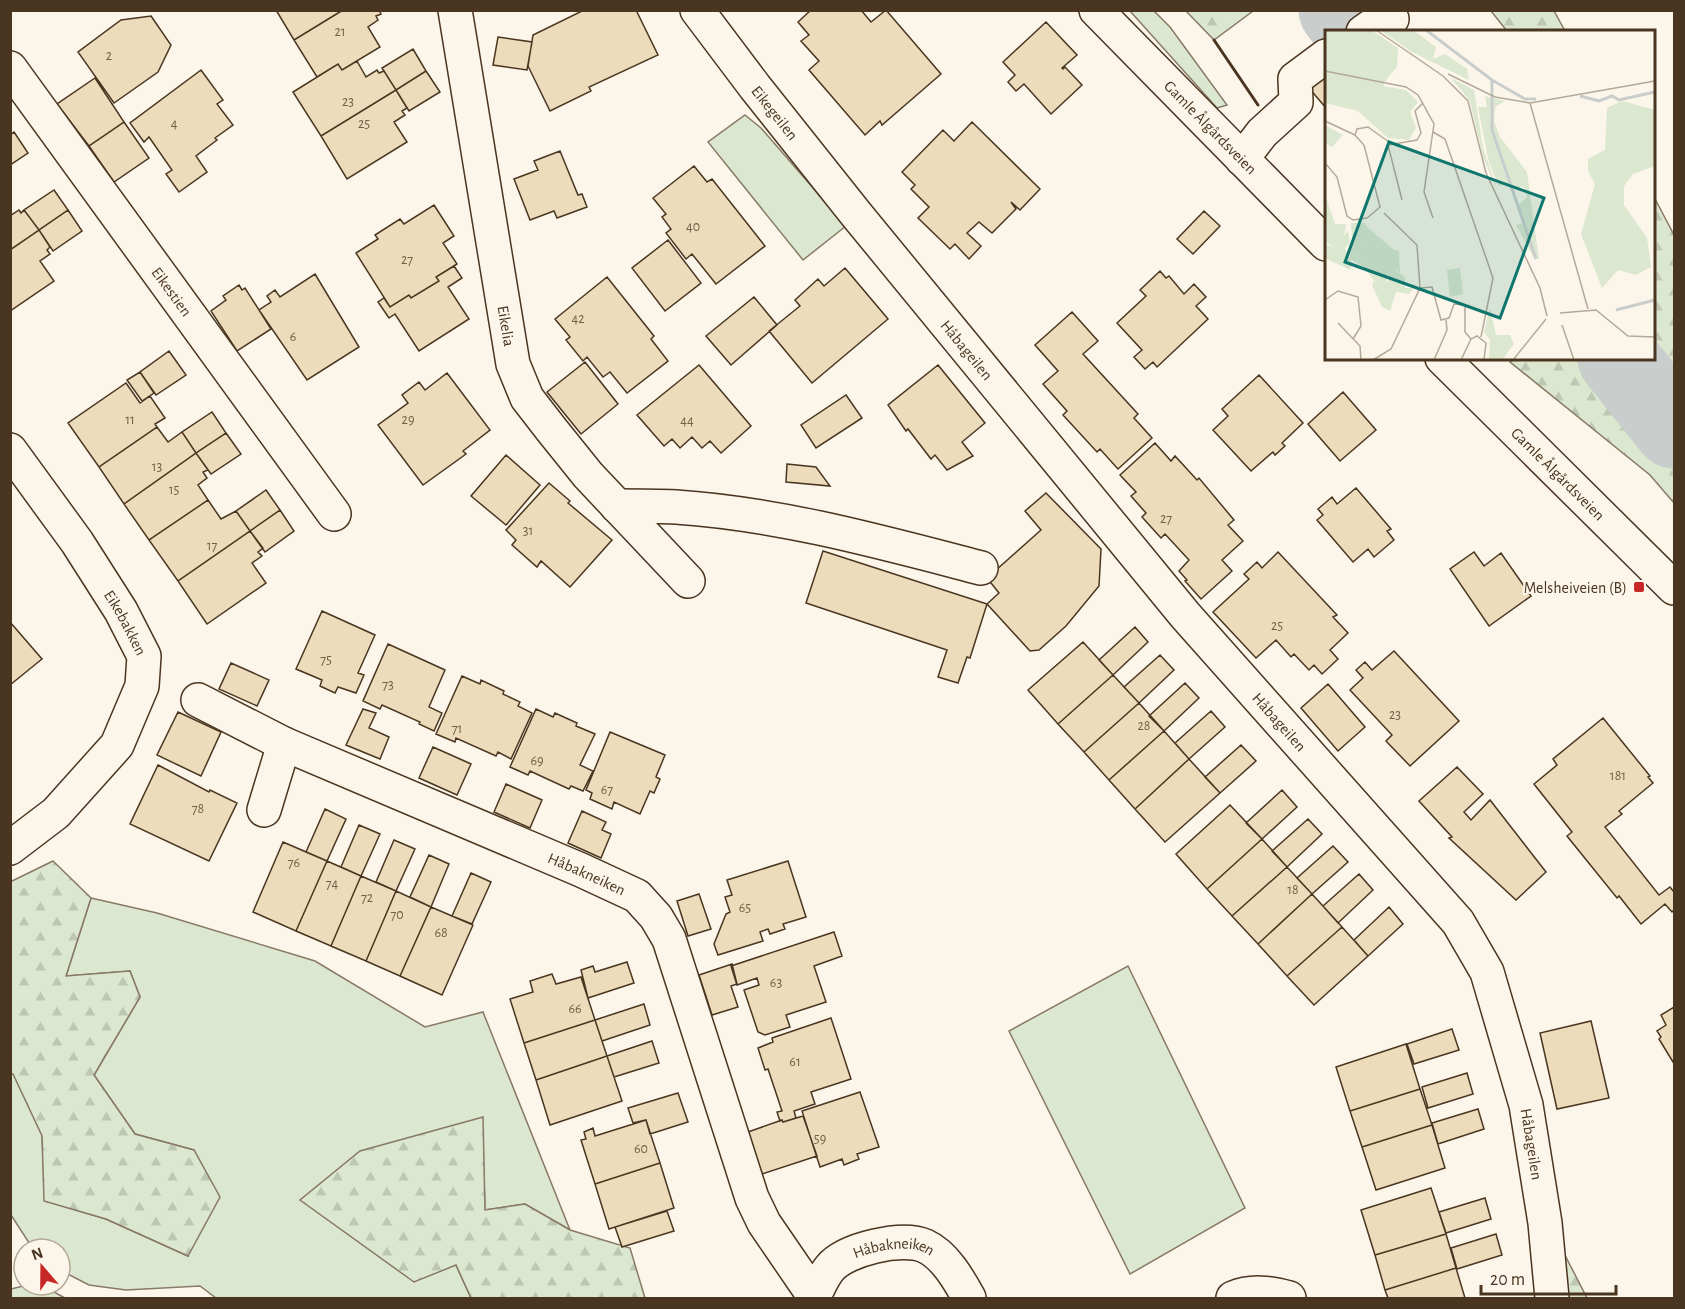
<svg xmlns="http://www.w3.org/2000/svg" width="1685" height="1309" viewBox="0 0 1685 1309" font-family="'Alegreya Sans',sans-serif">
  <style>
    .green { fill: #dce7d0; stroke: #887966; stroke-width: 1.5 }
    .forest { fill: url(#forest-firs); stroke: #887966; stroke-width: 1.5 }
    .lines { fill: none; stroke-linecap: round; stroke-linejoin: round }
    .river { stroke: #c9cecd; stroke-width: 81 }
    .building { fill: #ecdcbc; stroke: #4a3520; stroke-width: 1.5 }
    .minor-casing { stroke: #4a3520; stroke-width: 36 }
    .major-casing { stroke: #4a3520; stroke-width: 36 }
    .minor { stroke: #fbf6e9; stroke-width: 33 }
    .major { stroke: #fbf6e9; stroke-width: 33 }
    .wall { stroke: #4a3520; stroke-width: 3 }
    .poi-dot { fill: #c62828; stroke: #fbf6e9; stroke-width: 2 }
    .labels { text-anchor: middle; stroke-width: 4.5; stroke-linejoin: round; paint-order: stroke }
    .number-label { font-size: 14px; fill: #725f47 }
    .street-label { font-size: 16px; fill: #4a3520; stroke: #fbf6e9 }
    .poi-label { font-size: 16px; fill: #4a3520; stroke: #fbf6e9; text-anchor: end }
    .inset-river { fill: none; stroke: #c9cecd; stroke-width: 3 }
    .inset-road { fill: none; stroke: #b4a999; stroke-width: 1.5 }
    .view { fill: #0f766e; fill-opacity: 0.15; stroke: #0f766e; stroke-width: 3 }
    .inset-edge { fill: none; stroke: #4a3520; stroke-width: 3 }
  </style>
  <defs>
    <pattern id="forest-firs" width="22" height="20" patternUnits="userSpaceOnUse" patternTransform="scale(1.5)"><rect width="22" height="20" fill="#dce7d0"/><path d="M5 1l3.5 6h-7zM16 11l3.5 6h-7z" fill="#bec7b2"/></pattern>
  </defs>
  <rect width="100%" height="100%" fill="#fbf6e9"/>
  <!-- green -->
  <path class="green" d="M1130 11H1154L1170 27 1227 105 1217 108Z
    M745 115 761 128 846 226 803 260 708 142Z
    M91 898 157 913 315 961 425 1027 483 1012 570 1230 525 1204 485 1210 482 1117 456 1265 471 1298H216L200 1286 126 1290 89 1285 60 1270V1249H33L11 1215 10 1074 13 1073 42 1134 45 1201 106 1219 188 1256 194 1150 135 1134 94 1075 140 997 130 971 66 976Z
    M1128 966 1245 1208 1130 1274 1009 1031Z
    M27 1285H41L65 1298H11V1289Z"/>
  <!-- forest -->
  <path class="forest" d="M1186 11H1253L1214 40Z
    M1299 11H1378L1340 31 1326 32V38Z
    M1491 11H1554L1565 31H1507Z
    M1654 197 1674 235V503L1650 475 1510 362 1515 358H1654Z
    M53 861 91 898 66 976 130 971 140 997 94 1075 135 1134 194 1150 220 1197 188 1256 106 1219 44 1201 42 1136 13 1074H11L10 882Z
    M483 1117 485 1210 525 1204 570 1230 630 1248 645 1298H471L456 1265 414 1282 300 1200 360 1151Z
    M1553 1232 1587 1298H1560Z"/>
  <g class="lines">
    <!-- river -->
    <path class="river" d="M1339 10 1356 32
      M1618 358 1674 428"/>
  </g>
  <!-- building -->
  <path class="building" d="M276 10H343L294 40Z
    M343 10H379L381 14 376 16 378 20 368 27 380 47 342 70 338 64 317 77 294 40Z
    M584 10H636L658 55 589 87 591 91 550 111 528 66 533 35Z
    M811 10H861L871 22 886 10 941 74 882 125 880 121 865 135 809 70 819 61 801 41 809 35 798 22Z
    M151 16 171 45 158 72 114 103 78 52 121 20Z
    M1046 22 1077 55 1062 68 1063 69 1065 67 1082 85 1051 114 1024 84 1016 91 1008 82 1015 75 1003 62Z
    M498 37 532 42 527 70 493 65Z
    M413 49 426 71 396 90 382 68Z
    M357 61 366 77 377 70 379 73 384 71 396 90 321 136 293 92 338 64 342 70Z
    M201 70 223 100 217 104 233 125 215 138 217 140 196 156 207 172 179 192 166 174 172 170 149 137 144 142 130 123Z
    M426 71 440 92 409 111 396 90Z
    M1326 73V108L1309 88Z
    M95 78 124 122 89 146 57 104Z
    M396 90 407 108 402 111 405 115 394 122 407 142 347 179 321 136Z
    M124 122 149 158 114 182 89 146Z
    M972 122 1040 189 1020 210 1011 202 1016 209 992 233 979 222 967 233 981 246 969 259 955 244 950 249 918 218 929 207 911 189 915 185 902 172 943 130 954 141Z
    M14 132 28 153 10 165V135Z
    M560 151 578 195 582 194 587 207 557 218 554 211 530 220 514 179 538 170 534 161Z
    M694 166 707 182 712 179 765 246 716 284 692 254 686 259 666 233 671 229 662 217 666 214 653 198Z
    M54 190 68 210 39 230 24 210Z
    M434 205 454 236 443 243 457 264 436 277 439 281 411 298 409 295 390 307 356 253 378 239 375 235 400 219 404 224Z
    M19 210 21 213 24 210 39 230 10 250V216Z
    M68 210 82 231 53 251 39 230Z
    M1204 211 1220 226 1193 254 1177 239Z
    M39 230 50 247 47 250 50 254 40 261 54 281 10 311V250Z
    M668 240 701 283 665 311 632 268Z
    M454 266 462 278 448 287 469 319 419 351 395 314 389 318 378 302 384 298 390 307 409 295 411 298 439 281 436 277Z
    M845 268 888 319 812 383 769 331 800 306 795 300 818 279 824 286Z
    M1160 271 1166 278 1169 276 1184 294 1194 284 1206 297 1196 306 1208 319 1157 367 1153 362 1145 369 1134 357 1142 350 1117 323 1146 296 1140 290Z
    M315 274 359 347 307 380 259 310 271 302 267 296 275 290 280 297Z
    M607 277 654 336 651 339 668 361 627 393 610 372 603 377 587 357 583 361 566 340 570 337 555 319Z
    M239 285 242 290 245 288 271 329 237 351 211 311 226 300 223 296Z
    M754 297 777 325 731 365 706 336Z
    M1072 312 1098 341 1083 354 1138 414 1134 418 1152 438 1118 469 1100 449 1097 452 1063 415 1067 411 1043 384 1058 371 1035 345Z
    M169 351 186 375 156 395 140 372Z
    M585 362 618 404 581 434 547 392Z
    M699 365 751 426 721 453 710 441 702 448 692 437 680 448 672 439 664 446 637 415Z
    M938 365 985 423 962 442 973 456 947 470 935 455 931 459 908 429 906 431 888 405Z
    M140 372 154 393 142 401 127 380Z
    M447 373 490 430 463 451 466 454 423 485 378 425 408 403 402 395 419 382 425 390Z
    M1259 375 1303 423 1282 443 1285 446 1275 455 1273 452 1251 471 1213 430 1228 416 1222 409Z
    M126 383 140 403 150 396 165 418 155 424 157 427 99 467 68 423Z
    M1343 392 1376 430 1340 461 1308 424Z
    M846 395 862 418 816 448 801 425Z
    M212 412 226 433 196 453 182 432Z
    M157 427 168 442 182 432 196 453 124 504 99 467Z
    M226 433 241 454 211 474 196 453Z
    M1155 443 1171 461 1175 456 1197 480 1199 478 1234 520 1228 525 1243 541 1222 560 1232 571 1201 599 1185 581 1187 580 1179 571 1189 560 1165 534 1161 538 1142 517 1146 513 1131 496 1136 492 1120 475Z
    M196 453 208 470 203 472 207 478 198 485 208 500 149 540 124 504Z
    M506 455 540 485 506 525 471 496Z
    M787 464 816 467 830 486 786 482Z
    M549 483 570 501 568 503 612 540 570 587 541 561 537 567 512 545 516 540 506 530Z
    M1356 488 1391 529 1387 531 1394 540 1374 557 1368 549 1353 562 1317 520 1323 515 1318 509 1332 497 1337 504Z
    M266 490 280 510 250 531 236 511Z
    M1046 493 1101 549 1099 586 1066 626 1039 650 1030 651 987 604 999 593 987 578 1041 530 1025 511Z
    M208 500 221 519 236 511 250 531 178 581 149 540Z
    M280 510 294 531 265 552 250 531Z
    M250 531 263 548 258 552 262 556 252 563 266 583 207 624 178 581Z
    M823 551 987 604 970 658 967 657 958 683 938 677 947 650 806 603Z
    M1278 552 1337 615 1333 617 1348 633 1330 650 1338 659 1322 674 1314 665 1309 670 1294 654 1291 657 1276 640 1256 658 1213 612 1249 579 1244 574 1257 562 1262 568Z
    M1474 552 1484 566 1501 553 1531 596 1489 626 1450 569Z
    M322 611 375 635 358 673 364 675 356 693 338 687 335 693 320 686 322 680 296 669Z
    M10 622 42 659 10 685Z
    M1135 627 1148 642 1113 675 1099 660Z
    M1083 642 1113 675 1058 724 1028 690Z
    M388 644 445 670 429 707 442 713 434 731 419 724 420 722 382 705 380 709 363 701Z
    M1394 651 1459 721 1410 766 1386 741 1392 735 1350 690 1363 678 1356 670 1365 662 1372 670Z
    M1160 655 1174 670 1139 703 1124 687Z
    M231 663 269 680 257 706 219 689Z
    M1113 675 1139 703 1084 752 1058 724Z
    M462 676 480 684 481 680 504 691 503 694 520 702 518 706 532 713 511 759 498 752 496 756 456 738 455 742 436 734Z
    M1185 683 1199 698 1164 731 1149 716Z
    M1328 684 1365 727 1338 751 1301 708Z
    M1139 703 1164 731 1109 780 1084 752Z
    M363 709 376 713 369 728 389 737 380 759 346 745Z
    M536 709 553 717 555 713 577 723 576 726 595 734 580 765 593 771 583 791 571 786 569 789 530 771 528 775 510 767Z
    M1211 711 1225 727 1189 759 1175 743Z
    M178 712 221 732 201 776 157 755Z
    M1603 718 1650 776 1648 777 1653 783 1619 811 1622 814 1605 827 1659 895 1670 887 1674 892V910L1672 912 1665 904 1641 924 1619 896 1617 898 1567 836 1572 832 1534 784 1557 765 1553 759Z
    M1164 731 1189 759 1135 809 1109 780Z
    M610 732 665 755 656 777 660 779 654 793 650 791 640 814 614 802 612 809 590 799 592 793 586 790Z
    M1241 745 1256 761 1220 793 1205 777Z
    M433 747 471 764 457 795 419 778Z
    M1189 759 1220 793 1165 842 1135 809Z
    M158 765 209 792 210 790 237 803 209 861 130 824Z
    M1457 767 1483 794 1464 812 1471 820 1490 800 1546 872 1516 900 1449 838 1452 837 1419 801Z
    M506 784 542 800 530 828 494 812Z
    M1282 790 1297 807 1262 839 1246 823Z
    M1230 805 1262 839 1207 889 1176 854Z
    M325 809 346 819 327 861 306 852Z
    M582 811 606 822 602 830 611 834 601 858 568 843Z
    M1308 819 1322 834 1287 867 1272 851Z
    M359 825 380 834 361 876 341 867Z
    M1262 839 1287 867 1232 916 1207 889Z
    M394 840 415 849 396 891 376 882Z
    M283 842 327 861 296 931 253 912Z
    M1333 846 1348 862 1312 894 1297 878Z
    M429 855 449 864 431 907 410 897Z
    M327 861 361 876 331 946 296 931Z
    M788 861 806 917 783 924 785 929 770 934 768 929 760 932 763 941 718 955 714 944 726 914 730 912 725 897 732 895 727 880Z
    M1287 867 1312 894 1258 944 1232 916Z
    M471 873 491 882 472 924 452 916Z
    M1359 874 1373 890 1338 923 1323 906Z
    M361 876 396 891 366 961 331 946Z
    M396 891 431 907 400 976 366 961Z
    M699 894 711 929 688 936 677 901Z
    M1312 894 1342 927 1287 976 1258 944Z
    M431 907 473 925 442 995 400 976Z
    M1389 907 1403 924 1368 956 1354 940Z
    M1342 927 1368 956 1314 1005 1287 976Z
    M834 932 842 956 814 966 826 1002 786 1015 790 1027 765 1035 758 1032 744 990 759 985 757 978 737 985 731 966Z
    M627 962 634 983 588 998 581 970 593 966 595 972Z
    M732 964 737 984 731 986 738 1007 712 1015 699 975Z
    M552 974 556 984 581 977 595 1020 524 1043 510 999 533 992 530 981Z
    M644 1004 650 1025 602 1041 595 1020Z
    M1674 1007V1061L1673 1062 1659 1039 1661 1037 1657 1031 1666 1025 1661 1015Z
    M831 1018 851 1079 811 1092 815 1104 794 1111 796 1118 783 1122 782 1120 780 1121 777 1112 782 1111 768 1069 765 1070 758 1048 773 1042 772 1038Z
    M595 1020 607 1056 536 1080 524 1043Z
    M1591 1021 1609 1098 1557 1109 1540 1033Z
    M1452 1029 1459 1050 1414 1064 1407 1044Z
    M652 1041 659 1063 614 1077 607 1056Z
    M1406 1044 1420 1089 1350 1111 1336 1067Z
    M607 1056 622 1101 550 1125 536 1080Z
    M1467 1073 1473 1094 1428 1108 1422 1087Z
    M1420 1089 1432 1125 1362 1147 1350 1111Z
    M860 1092 879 1147 857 1154 859 1159 844 1165 842 1159 820 1167 802 1111Z
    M678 1093 688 1122 650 1134 646 1120 633 1123 628 1108Z
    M1478 1109 1484 1129 1438 1144 1432 1123Z
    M803 1116 817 1156 762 1174 748 1132 782 1120 783 1122Z
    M646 1120 660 1163 595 1184 581 1140 586 1139 584 1132 593 1128 595 1136Z
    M1432 1125 1445 1168 1376 1190 1362 1147Z
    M660 1163 674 1208 609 1229 595 1184Z
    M1431 1188 1446 1234 1375 1255 1361 1210Z
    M1485 1198 1491 1219 1446 1233 1439 1212Z
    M667 1211 674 1231 622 1247 615 1227Z
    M1446 1234 1456 1268 1385 1290 1375 1255Z
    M1496 1234 1502 1255 1457 1269 1451 1248Z
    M1456 1268 1465 1298H1388L1385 1290Z"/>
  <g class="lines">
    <defs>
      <g id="minor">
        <path id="s1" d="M455 10 513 364 527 398 551 429 588 475 688 581"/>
        <path id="s2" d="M697 10 755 87 856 214 1185 615 1458 922 1487 972 1526 1105 1545 1223 1552 1298"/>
        <path d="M1363 32 1373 25 1392 19"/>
        <path id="s3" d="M10 68 334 514"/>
        <path d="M1242 159 1262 133 1296 102 1295 79 1326 56"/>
        <path id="s4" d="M10 450 77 542 121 611 144 656 142 686 117 745 56 813 10 848"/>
        <path d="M617 506C637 506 657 506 676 507 780 514 881 542 981 568"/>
        <path id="s5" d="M198 700 284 744 581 870 637 896 656 917 669 939 752 1198 764 1223 814 1296 813 1298"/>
        <path d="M264 810 284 744"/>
        <path id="s6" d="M814 1296C819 1287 823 1276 830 1268 846 1249 902 1236 925 1246 945 1255 959 1280 969 1298"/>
        <path d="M1233 1298C1252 1290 1270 1293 1289 1298"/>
      </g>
      <g id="major">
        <path id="s7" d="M1096 10 1326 244"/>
        <path id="s8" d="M1442 358 1674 588"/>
      </g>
    </defs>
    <!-- minor casing -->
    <use href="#minor" class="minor-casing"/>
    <!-- major casing -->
    <use href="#major" class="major-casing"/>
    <!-- minor -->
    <use href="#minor" class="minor"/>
    <!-- major -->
    <use href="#major" class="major"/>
    <!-- wall -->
    <path class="wall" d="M1214 40 1258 105"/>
  </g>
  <!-- markers -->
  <rect class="poi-dot" x="1633" y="581" width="12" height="12" rx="3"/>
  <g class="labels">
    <!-- number labels -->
    <g class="number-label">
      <text x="340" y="36">21</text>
      <text x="109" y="60">2</text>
      <text x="348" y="106">23</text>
      <text x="174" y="128">4</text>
      <text x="364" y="128">25</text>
      <text x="693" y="231">40</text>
      <text x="407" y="264">27</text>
      <text x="578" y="323">42</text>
      <text x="293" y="341">6</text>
      <text x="130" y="424">11</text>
      <text x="408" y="424">29</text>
      <text x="687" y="425">44</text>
      <text x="157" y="471">13</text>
      <text x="174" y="494">15</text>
      <text x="1166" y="523">27</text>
      <text x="528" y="535">31</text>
      <text x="212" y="550">17</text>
      <text x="1277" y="630">25</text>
      <text x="326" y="664">75</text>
      <text x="388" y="689">73</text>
      <text x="1395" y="719">23</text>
      <text x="1144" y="730">28</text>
      <text x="457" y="733">71</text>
      <text x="537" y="765">69</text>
      <text x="1618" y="780">181</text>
      <text x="607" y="794">67</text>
      <text x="198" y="813">78</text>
      <text x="294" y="867">76</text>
      <text x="332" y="888">74</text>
      <text x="1293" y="894">18</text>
      <text x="367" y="902">72</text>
      <text x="745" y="912">65</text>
      <text x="397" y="919">70</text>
      <text x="441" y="937">68</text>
      <text x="776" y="987">63</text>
      <text x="575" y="1013">66</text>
      <text x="795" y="1066">61</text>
      <text x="820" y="1143">59</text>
      <text x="641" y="1153">60</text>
    </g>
    <!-- street labels -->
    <g class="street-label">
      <text dy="6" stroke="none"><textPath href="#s2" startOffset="129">Eikegeilen</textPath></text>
      <text dy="6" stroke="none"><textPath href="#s7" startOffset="164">Gamle Ålgårdsveien</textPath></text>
      <text dy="6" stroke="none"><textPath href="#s3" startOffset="276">Eikestien</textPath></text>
      <text dy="6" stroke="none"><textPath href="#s1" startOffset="320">Eikelia</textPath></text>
      <text dy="6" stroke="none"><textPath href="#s2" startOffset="434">Håbageilen</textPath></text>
      <text dy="6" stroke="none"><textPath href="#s8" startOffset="164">Gamle Ålgårdsveien</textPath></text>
      <text dy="6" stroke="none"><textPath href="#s4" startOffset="208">Eikebakken</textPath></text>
      <text dy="6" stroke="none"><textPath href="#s2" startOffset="920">Håbageilen</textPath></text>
      <text dy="6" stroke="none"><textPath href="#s5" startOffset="426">Håbakneiken</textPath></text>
      <text dy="6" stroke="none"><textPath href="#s2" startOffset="1424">Håbageilen</textPath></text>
      <text dy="6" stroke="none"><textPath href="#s6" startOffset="102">Håbakneiken</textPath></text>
    </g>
    <!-- poi labels -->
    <g class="poi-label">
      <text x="1627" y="593">Melsheiveien (B)</text>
    </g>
  </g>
  <!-- overview -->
  <g transform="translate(1325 30)">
    <rect width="330" height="330" fill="#fbf6e9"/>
    <path d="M126 48 149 60 158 118 173 162 158 127 145 71ZM0 164 10 194H21L19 206 23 200 25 213 20 218 27 235 25 240 0 228V214L9 217 1 212ZM42 197 69 220 74 221 75 244 72 240 63 243 61 254 49 251 39 237 25 229 24 221 29 211 28 224 39 233 37 204ZM135 238 138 264 125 267 122 240Z" fill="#dce7d0"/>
    <path d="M87 22 108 29 120 24 142 39 144 50ZM0 37 63 47 58 56 81 60 93 72 85 82 91 98 84 110 63 108 33 81 0 73ZM160 66 180 71 170 77 169 91 175 107 202 142 214 229 209 228 191 195 199 193 193 175 202 167 199 157 185 159 182 154 174 156 164 133 153 77H162ZM297 71 330 80V136L308 144 299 156V175L322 208 326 237 311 245 293 240 277 258 256 204 270 154 263 141V129L280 120 282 78ZM0 95 18 105 7 117 0 113ZM26 193H40L42 197 38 203 43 208 37 214 44 229 39 233 28 223ZM58 229 71 230 68 239 80 247V258H89L84 264 71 262 65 281 57 277 47 255 49 251 61 254 64 249 63 243 51 232ZM165 277 171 305H185L189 314 177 330H164L165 310 159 302Z" fill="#dce7d0"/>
    <path d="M0 0H46L73 18 72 37 63 47 0 37ZM55 0H88L111 17 108 29 87 22Z" fill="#dce7d0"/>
    <path class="inset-river" d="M101 0 167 50V100L211 229M167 50 200 69H211M255 66 274 71 287 66 294 70 330 62M291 280 330 270"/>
    <path class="inset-road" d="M51 0 118 46 143 71 161 143 215 258 222 286M0 41 81 57 93 65 109 94 99 162 108 188M123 44 170 67 205 73 330 51M205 73 263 279M0 91 30 105M108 102 120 109 168 248 156 307M0 133 12 147 22 186 28 190 42 188 55 177 39 115 30 105 32 99 43 97 64 112M77 170 63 115 92 110 96 103 90 81 98 73M95 258 107 257 116 290 124 288 129 274 140 275V302L146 309M0 270 13 261 33 267 36 296 28 309M235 283 271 280 303 306 330 307M13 293 35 316 36 330M237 295 249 330M48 330 66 319 95 258 92 215 59 183M109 330 122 300 121 290M136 330 146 309 152 306 161 313 159 330M188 330 221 289"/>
    <path class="view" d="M64 112 219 168 175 288 20 232Z"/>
    <rect width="330" height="330" class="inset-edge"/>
  </g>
  <!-- border -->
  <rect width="1685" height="1309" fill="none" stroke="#4a3520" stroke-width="24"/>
  <!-- north arrow -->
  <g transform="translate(42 1267) rotate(340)"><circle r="28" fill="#fbf6e9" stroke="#b4a999" stroke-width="1.5"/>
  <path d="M0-4.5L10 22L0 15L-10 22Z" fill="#c62828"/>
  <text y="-9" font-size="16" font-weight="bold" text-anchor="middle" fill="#4a3520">N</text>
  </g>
  <!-- scale -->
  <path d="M1481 1285v9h135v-9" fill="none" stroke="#4a3520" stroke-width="3"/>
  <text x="1490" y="1285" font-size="18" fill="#4a3520" stroke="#fbf6e9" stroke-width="4.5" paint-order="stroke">20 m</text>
</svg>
